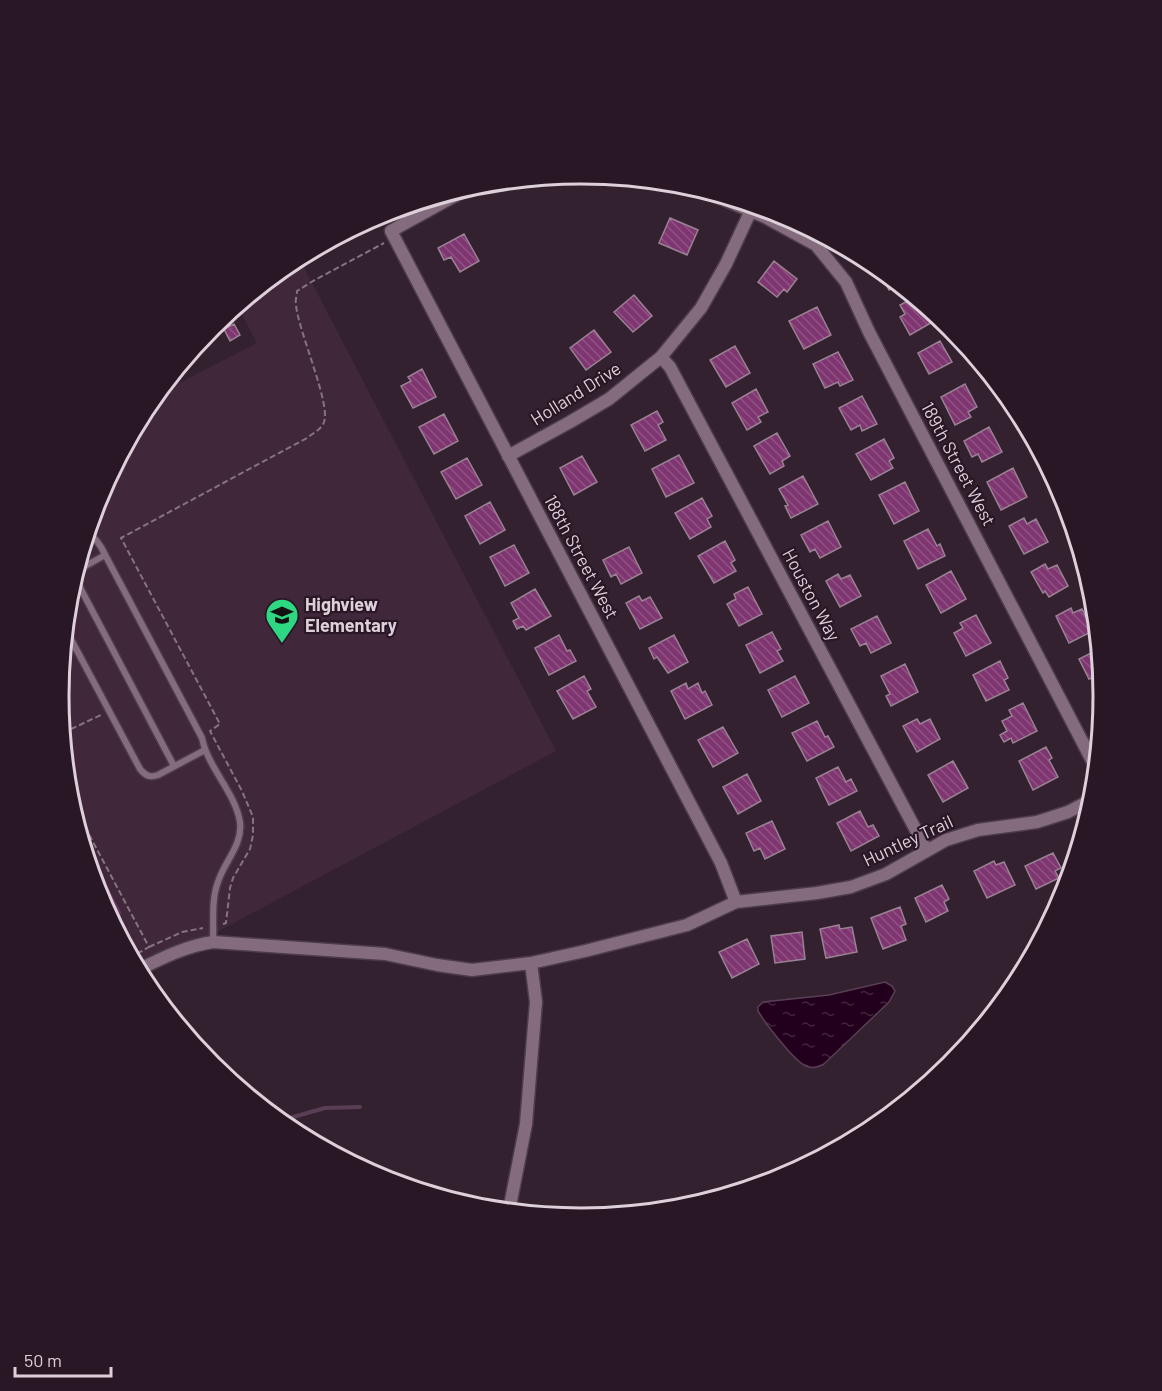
<svg xmlns="http://www.w3.org/2000/svg" width="1162" height="1391" viewBox="0 0 1162 1391" font-family="Barlow,sans-serif">
  <style>
    .built { fill: #40273a }
    .pitch { fill: #67355d }
    .water { fill: url(#water-ripples); stroke: #5a3e56; stroke-width: 1.5 }
    .lines { fill: none; stroke-linecap: round; stroke-linejoin: round }
    .stream { stroke: #5a3e56; stroke-width: 4 }
    .building { fill: url(#building-back-hatch); stroke: #9a8294; stroke-width: 1.5 }
    .lane-casing { stroke: #4d3d4a; stroke-width: 9 }
    .street-casing { stroke: #4d3d4a; stroke-width: 15 }
    .path { stroke: #847481; stroke-width: 2; stroke-dasharray: 6 3; stroke-linecap: butt }
    .lane { stroke: #846c7e; stroke-width: 6 }
    .street { stroke: #846c7e; stroke-width: 12 }
    .labels { text-anchor: middle; stroke-width: 4.5; stroke-linejoin: round; paint-order: stroke }
    .street-label { font-size: 18px; fill: #ddd0da; stroke: #2a1726 }
    .poi-label { font-size: 18px; font-weight: bold; fill: #ddd0da; stroke: #2a1726; text-anchor: start }
    .rim { fill: none; stroke: #ddd0da; stroke-width: 3 }
  </style>
  <defs>
    <pattern id="water-ripples" width="26" height="14" patternUnits="userSpaceOnUse" patternTransform="scale(1.5)"><rect width="26" height="14" fill="#22001d"/><path d="M2 4q2-2 4 0t4 0M15 11q2-2 4 0t4 0" fill="none" stroke="#42243d"/></pattern>
    <pattern id="building-back-hatch" width="6" height="6" patternUnits="userSpaceOnUse" patternTransform="scale(1.5)"><rect width="6" height="6" fill="#7e3570"/><path d="M-1 5l2 2M0 0l6 6M5-1l2 2" fill="none" stroke="#905184"/></pattern>
  </defs>
  <rect width="100%" height="100%" fill="#342130"/>
  <!-- built -->
  <path class="built" d="M328 241 329 244 300 260 556 751 140 973 98 895 68 797 59 695 69 593 98 495 147 405 154 396 257 343 237 305 291 261Z"/>
  <!-- pitch -->
  <path class="pitch" d="M81 838 121 912 118 929 116 930 98 895Z"/>
  <!-- water -->
  <path class="water" d="M885 982 892 986 895 991 889 1002 824 1064C818 1067 813 1069 806 1066 795 1062 765 1023 758 1011V1007L763 1002 829 995Z"/>
  <g class="lines">
    <!-- stream -->
    <path class="stream" d="M279 1121 325 1108 360 1107"/>
  </g>
  <!-- building -->
  <path class="building" d="M670 218 698 230 687 255 659 243Z
    M464 234 479 261 460 272 451 257 444 260 438 248Z
    M774 261 797 279 787 292 784 289 777 297 758 282Z
    M875 264 900 284 889 290Z
    M634 295 652 316 633 332 614 312Z
    M915 297 931 310 936 320 910 335 900 317 905 314 900 305Z
    M817 307 831 335 804 349 789 321Z
    M234 324 240 335 230 341 224 329Z
    M594 330 611 352 586 370 570 348Z
    M940 341 952 362 929 374 918 353Z
    M735 346 750 373 726 387 710 360Z
    M838 352 853 380 840 386 838 382 825 388 813 364Z
    M422 369 436 397 413 408 401 386 411 381 408 377Z
    M965 384 977 407 968 412 971 417 955 425 941 397Z
    M756 389 768 412 758 417 761 422 747 430 732 403Z
    M862 396 877 424 862 431 860 425 851 430 839 408Z
    M657 411 663 422 658 425 666 440 645 451 631 425Z
    M444 414 458 441 434 454 419 427Z
    M989 427 1002 452 982 462 978 454 972 457 964 441Z
    M777 433 790 456 782 461 784 466 770 474 754 446Z
    M884 439 894 458 889 461 893 468 871 480 856 454Z
    M679 455 694 483 666 497 652 469Z
    M582 456 597 482 574 495 560 468Z
    M467 458 482 485 456 499 441 472Z
    M1013 468 1027 497 1001 510 987 482Z
    M803 476 818 504 791 518 785 506 788 505 779 489Z
    M905 482 919 511 894 524 879 495Z
    M702 498 712 516 707 519 711 527 690 539 675 513Z
    M490 502 505 530 480 544 465 516Z
    M1024 518 1027 524 1036 519 1048 542 1024 554 1009 526Z
    M828 521 841 547 820 558 815 549 810 552 801 535Z
    M928 529 937 546 940 544 945 556 918 569 904 541Z
    M725 541 735 560 731 563 736 571 714 583 698 556Z
    M514 545 529 573 505 586 490 557Z
    M629 547 642 573 621 584 616 574 611 577 603 560Z
    M1045 564 1048 569 1057 565 1068 586 1049 597 1045 591 1043 593 1031 572Z
    M951 571 966 599 941 613 926 585Z
    M838 574 841 579 850 575 861 596 840 607 826 581Z
    M748 587 762 614 739 626 727 604 736 599 734 594Z
    M535 589 551 616 526 630 523 626 517 629 513 621 519 618 511 603Z
    M639 596 642 601 650 597 662 618 640 629 626 603Z
    M1071 608 1073 613 1082 609 1093 631 1069 643 1056 616Z
    M976 615 991 643 966 656 954 633 963 628 960 623Z
    M877 616 891 643 871 653 866 643 860 646 851 629Z
    M772 632 781 649 777 651 783 661 760 673 746 645Z
    M559 635 567 651 570 650 576 661 549 675 535 648Z
    M674 635 688 662 668 673 657 657 654 659 649 648Z
    M1099 649 1102 682 1096 685 1092 678 1089 679 1079 659Z
    M1000 661 1008 678 1004 680 1009 690 986 701 973 675Z
    M905 664 918 692 891 706 886 696 890 694 881 676Z
    M584 676 591 689 587 691 596 707 573 719 557 691Z
    M795 676 809 703 782 717 768 690Z
    M686 683 688 689 698 683 702 693 705 691 712 705 685 719 671 691Z
    M1023 703 1037 731 1013 743 1011 738 1004 742 1000 735 1007 731 1002 721 1012 716 1009 710Z
    M917 719 920 724 930 719 940 739 917 752 903 726Z
    M817 721 825 737 828 736 834 747 807 761 792 733Z
    M723 727 738 753 713 767 698 740Z
    M1046 747 1052 758 1049 760 1058 777 1033 790 1019 761Z
    M953 761 968 788 943 802 928 775Z
    M838 767 846 782 851 779 857 791 829 805 816 778Z
    M747 774 761 801 738 814 723 787Z
    M860 811 868 827 873 825 879 836 851 851 837 823Z
    M772 821 785 849 765 859 760 848 754 851 746 833Z
    M1053 853 1061 868 1055 871 1059 878 1036 889 1025 866Z
    M994 861 996 865 1004 862 1015 885 987 898 974 871Z
    M942 885 949 899 944 902 948 911 926 922 915 898Z
    M900 907 906 924 901 926 906 940 883 949 871 918Z
    M839 925 840 929 852 927 857 952 826 958 820 929Z
    M802 932 805 959 775 963 771 936Z
    M747 939 759 964 732 978 719 952Z"/>
  <g class="lines">
    <defs>
      <path id="lane" d="M87 532 96 540 101 547 202 738C208 768 235 792 240 822 243 845 224 862 218 882 211 900 214 922 213 942
        M75 572 105 555
        M74 576 174 766
        M65 628 140 769C145 775 149 778 158 775L205 750"/>
      <path id="street" d="M478 183 391 231 721 863 736 902
        M688 184 765 217 816 245 846 282 869 332 1096 768
        M661 357 670 367 927 851
        M508 456 570 422 609 399 661 357 701 308 726 264 753 206
        M138 970C162 958 186 946 213 942L385 954 437 965 472 970 531 963 585 951 687 925 736 902 817 893 851 887 886 874 946 840 978 830 1037 822 1068 812 1093 799
        M509 1211 526 1124 536 1002 531 963"/>
    </defs>
    <!-- lane casing -->
    <use href="#lane" class="lane-casing"/>
    <!-- street casing -->
    <use href="#street" class="street-casing"/>
    <!-- path -->
    <path class="path" d="M62 731 71 729 101 715
      M68 795 149 947 131 957
      M223 924 226 923 230 888 233 878 250 849 253 835V817L242 791 210 731 220 724 121 538 307 438C313 433 321 430 324 422 331 404 298 330 296 305 295 300 297 295 297 291L313 281 384 243
      M149 947 182 932 203 928"/>
    <!-- lane -->
    <use href="#lane" class="lane"/>
    <!-- street -->
    <use href="#street" class="street"/>
  </g>
  <!-- icons -->
  <defs>
    <symbol id="school-pin" viewBox="-11 -11 22 30"><path d="M0 17L-7.5 6A9.5 9.5 0 1 1 7.5 6Z" fill="#2ed883" stroke="#2a1726"/><path d="M0-5L7-2L0 1L-7-2ZM-4 1L0 2.5L4 1V4Q0 6-4 4Z" fill="#111"/></symbol>
  </defs>
  <g fill-rule="evenodd">
    <use href="#school-pin" x="263" y="596" width="38" height="52"/>
  </g>
  <g class="labels">
    <!-- street labels -->
    <g class="street-label">
      <text transform="translate(576 394) rotate(-32)" y="6">Holland Drive</text>
      <text transform="translate(958 464) rotate(62)" y="6">189th Street West</text>
      <text transform="translate(581 557) rotate(62)" y="6">188th Street West</text>
      <text transform="translate(811 595) rotate(62)" y="6">Houston Way</text>
      <text transform="translate(908 841) rotate(-25)" y="6">Huntley Trail</text>
    </g>
    <!-- poi labels -->
    <g class="poi-label">
      <text x="305" y="611">Highview<tspan x="305" dy="21">Elementary</tspan></text>
    </g>
  </g>
  <!-- crop -->
  <path d="M0 0H1162V1391H0ZM69 696a512 512 0 1 1 1024 0a512 512 0 1 1-1024 0Z" fill="#2a1726" fill-rule="evenodd"/>
  <path class="rim" d="M69 696a512 512 0 1 1 1024 0a512 512 0 1 1-1024 0Z"/>
  <!-- scale -->
  <path d="M15 1367v9h96v-9" fill="none" stroke="#ddd0da" stroke-width="3"/>
  <text x="24" y="1367" font-size="18" fill="#ddd0da" stroke="#2a1726" stroke-width="4.5" paint-order="stroke">50 m</text>
</svg>
